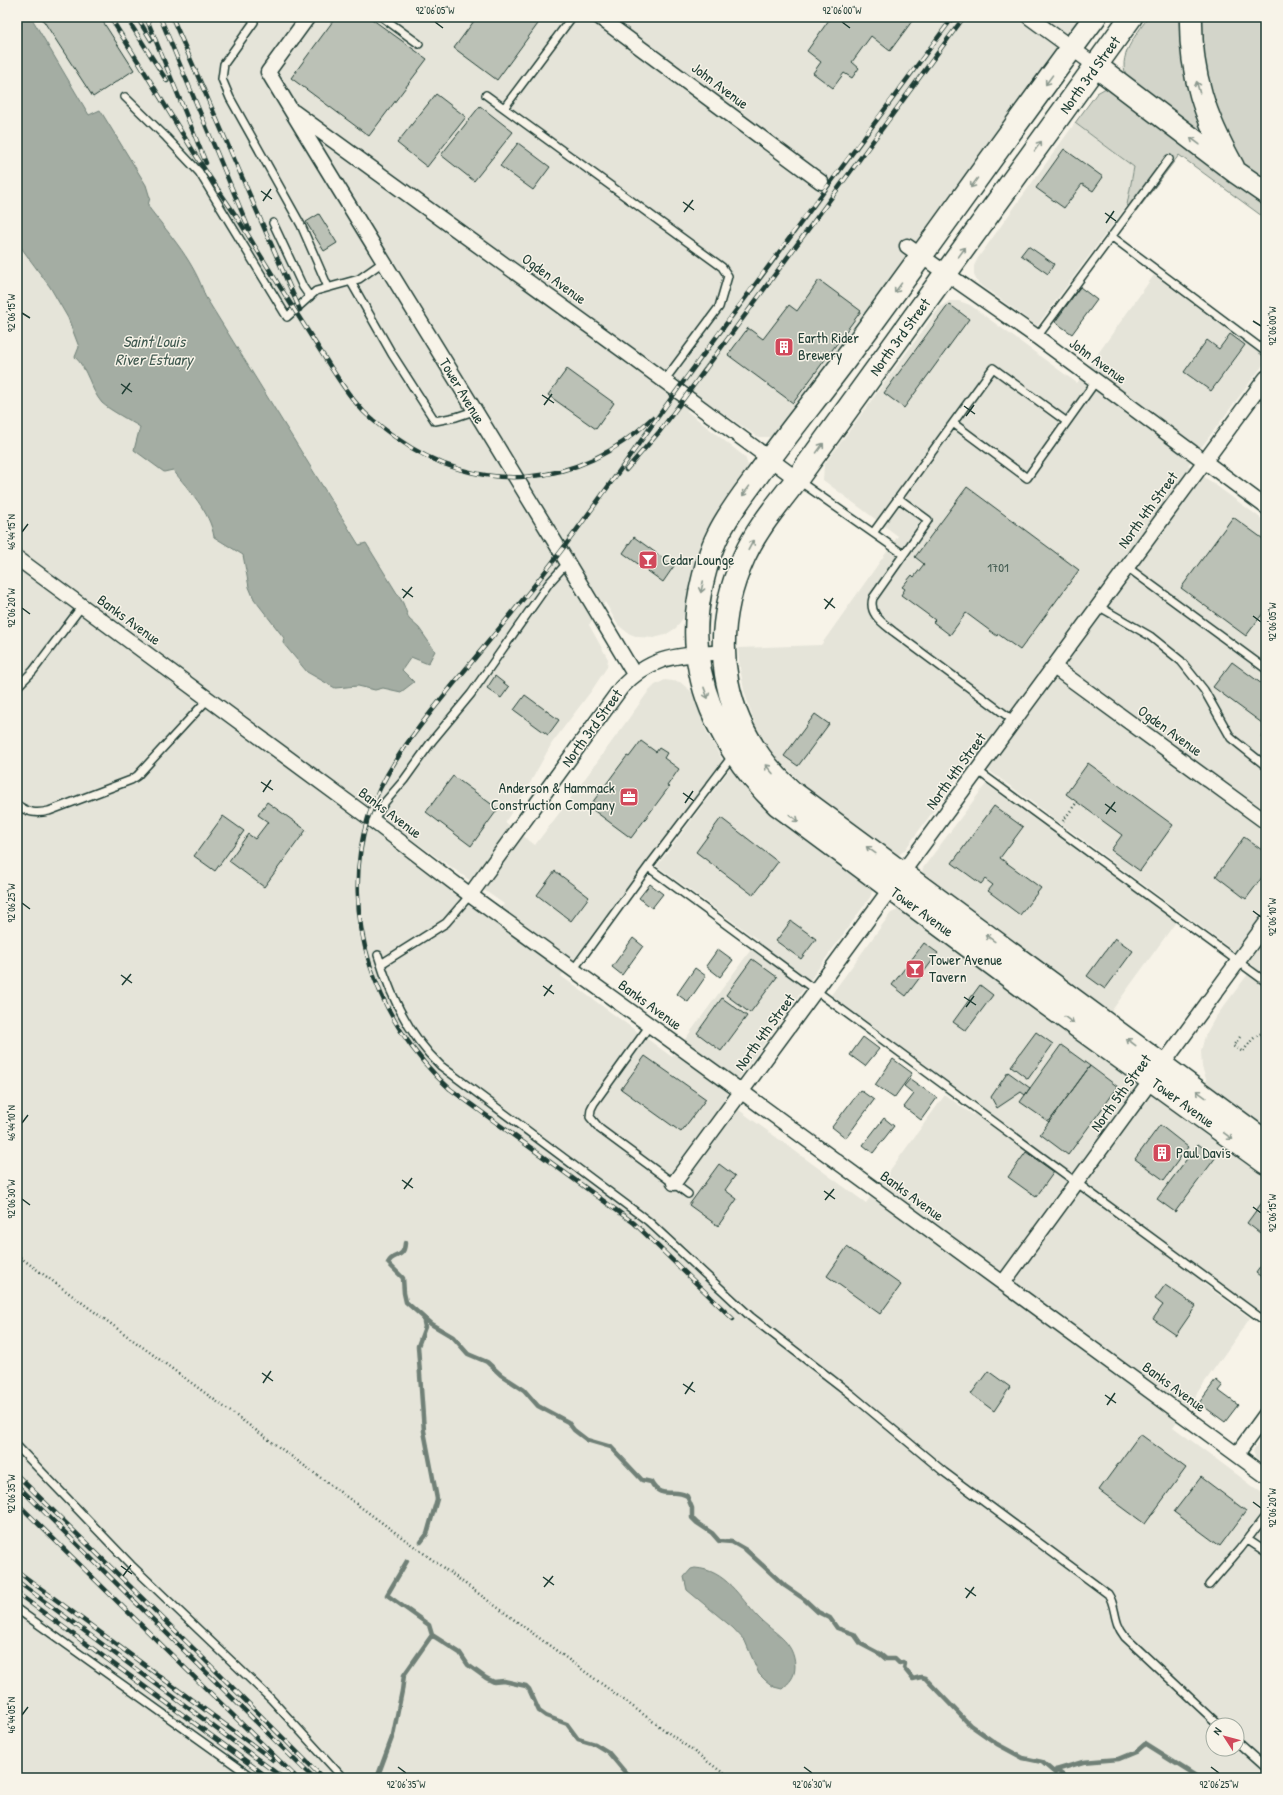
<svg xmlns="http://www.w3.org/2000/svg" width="1283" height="1795" viewBox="0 0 1283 1795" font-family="'Patrick Hand',sans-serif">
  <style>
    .built { fill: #e5e4d9; fill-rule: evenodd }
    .green { fill: #d3d5ca; stroke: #79897f }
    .water { fill: #a4ada3; stroke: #6f8077 }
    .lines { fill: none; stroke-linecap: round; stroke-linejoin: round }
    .stream { stroke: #6f8077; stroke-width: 4.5 }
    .building { fill: #bbc1b6; stroke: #1f3d34 }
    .lane-casing { stroke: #1f3d34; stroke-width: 10 }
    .street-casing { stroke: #1f3d34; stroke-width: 17 }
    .primary-casing { stroke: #1f3d34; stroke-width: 25 }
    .highway-casing { stroke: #1f3d34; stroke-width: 25 }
    .path { stroke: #1f3d34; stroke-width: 2.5; stroke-dasharray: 1 3; stroke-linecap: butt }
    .lane { stroke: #f7f3e8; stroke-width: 7 }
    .street { stroke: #f7f3e8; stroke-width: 14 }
    .primary { stroke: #f7f3e8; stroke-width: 22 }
    .highway { stroke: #f7f3e8; stroke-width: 22 }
    .rail-casing { stroke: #1f3d34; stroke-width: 4.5 }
    .rail { stroke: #f7f3e8; stroke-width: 3; stroke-dasharray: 9; stroke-linecap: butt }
    .oneway { stroke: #8b988e }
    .ticks { fill: none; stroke: #1f3d34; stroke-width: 1.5 }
    .labels { text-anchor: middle; stroke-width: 3; stroke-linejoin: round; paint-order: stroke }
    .number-label { font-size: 13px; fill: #465e54 }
    .street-label { font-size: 15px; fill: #1f3d34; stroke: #f7f3e8 }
    .poi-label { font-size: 15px; fill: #1f3d34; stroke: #f7f3e8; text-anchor: start }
    .water-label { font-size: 16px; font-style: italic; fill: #405950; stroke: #f7f3e8 }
    .neatline { fill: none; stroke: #1f3d34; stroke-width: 1.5 }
    .ticks-label { font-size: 10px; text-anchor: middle; fill: #1f3d34 }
  </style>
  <rect width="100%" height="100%" fill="#f7f3e8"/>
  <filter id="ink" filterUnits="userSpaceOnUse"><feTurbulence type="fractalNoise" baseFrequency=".025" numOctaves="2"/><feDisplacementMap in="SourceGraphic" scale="8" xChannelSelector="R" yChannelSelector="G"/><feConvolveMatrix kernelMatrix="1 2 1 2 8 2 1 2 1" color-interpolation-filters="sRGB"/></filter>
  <g filter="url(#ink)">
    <!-- built -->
    <path class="built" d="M31 17H1085L780 434 772 437H758L698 396 687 411 745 457 748 465 747 474 694 572 683 618 676 628 665 635 654 638 638 637 628 633 618 625 605 602 589 625 608 659 607 667 592 690 552 743 525 792 505 822 535 845 573 795 648 692 655 685 665 680 680 682 693 693 707 733 723 761 561 976 672 1057 758 940 657 866 730 769 754 799 769 812 864 882 872 891 871 896 724 1099 866 1203 945 1095 973 1115 980 1105 831 995 891 913 900 909 1266 1178V1316L1207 1274 1201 1282 1250 1318 1173 1427 1266 1496V1778H17V242L50 287 68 318 80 347 76 357 83 364 90 381 102 402 140 427 204 511 212 525 214 537 243 555 249 587 254 599 284 638 283 643 307 672 349 688 358 686 375 690 383 688 401 692V670L411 657 419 628 409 619 403 603 366 543 360 545 205 296 202 286 186 257 150 209 148 205 150 198 100 110 89 115ZM301 759 343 789 334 801 293 771ZM388 823 504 904 491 921 453 890 380 835ZM1213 1725H1237V1749H1213Z
      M1075 123 1134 167 1127 205 1037 326 978 283 974 275V266L978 258Z
      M1154 275 1266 358V361L1188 465 1266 522V1127L1214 1089 1207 1082 1202 1067 1201 1051 1205 1036 1215 1018 1254 966 972 758 904 851 898 855 893 854 809 790 774 756 755 725 744 690 739 662 738 648 821 645 898 536 823 480 824 465 940 307 949 301H959L970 305 1077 383Z
      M986 784 1176 922 1110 1013 927 878 922 873 923 868Z
      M1266 1431V1464L1256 1457 1253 1451Z"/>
    <!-- green -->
    <path class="green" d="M1148 17H1185L1217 149 1128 79C1115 57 1137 35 1148 17Z
      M1198 17H1266V183L1256 176 1243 163 1231 144 1208 92Z
      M1106 88 1266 200V219L1179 155 1136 212 1127 205 1134 167 1075 123 1097 93Z"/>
    <!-- water -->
    <path class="water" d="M17 17H31L89 115 100 110 146 185 150 198 148 205 150 209C171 236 195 263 205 296L359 545 366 543 403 603 409 619 419 628 435 651 428 664 411 657 402 670 414 682 401 692 383 688 375 690 358 686 335 688 307 672 283 643 284 638 254 599 249 587 243 555 214 537C210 511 189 491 173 470L164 472 134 450 140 427C129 420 111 411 102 403 90 389 88 369 75 357L79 347 68 318 50 287 17 242Z
      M695 1568C726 1570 739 1597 758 1617 774 1634 794 1640 795 1666 795 1677 790 1682 782 1689L774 1687 765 1680 759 1674 745 1641 733 1628 687 1590 684 1577 691 1569Z"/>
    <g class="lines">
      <!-- stream -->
      <path class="stream" d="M405 1243C404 1260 393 1252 388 1263L403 1278 404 1293 406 1302 431 1324 453 1337 468 1354 487 1362 501 1375 524 1390 538 1406 568 1422 574 1430 587 1440 611 1447 642 1480 651 1482C661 1501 674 1487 687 1496L692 1508V1518L697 1523 712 1533 719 1541 732 1542 746 1550 785 1586 804 1599 818 1612 830 1618 837 1628 854 1634 861 1644 880 1654 886 1659H895L899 1663 903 1662 905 1664 904 1668 913 1679 921 1677 925 1678 970 1725 997 1744 1023 1758 1042 1762 1055 1773 1056 1770 1083 1762 1119 1759 1136 1752 1145 1744 1199 1778
        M421 1542 427 1534 437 1499 424 1431 418 1346 425 1327 423 1317
        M432 1635 460 1653 468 1665 486 1678 494 1682 504 1681 526 1686 529 1689 539 1711 546 1716 567 1724 578 1739 595 1744 608 1752 630 1778
        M1056 1770 1067 1778
        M377 1778 393 1735 402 1691 404 1675 432 1635 429 1625 387 1595 407 1561"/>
    </g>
    <!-- building -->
    <path class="building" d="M41 17H100L134 70 93 97Z
      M336 17H369L427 59 369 136 291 78Z
      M477 17H543L497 80 454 48Z
      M831 17H915L890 51 871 36 852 62 859 68 852 78 844 73 833 88 813 73 821 62 807 51Z
      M436 94 466 117 427 167 397 143Z
      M480 106 513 132 474 181 441 155Z
      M518 143 550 167 533 190 500 166Z
      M1064 149 1103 177 1093 191 1082 184 1064 208 1036 188Z
      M319 214 337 243 324 251 306 222Z
      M1028 246 1054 264 1048 274 1021 255Z
      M819 280 861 311 793 403 728 355 748 328 763 339 789 305 797 311Z
      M1080 287 1097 300 1072 334 1055 322Z
      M949 304 969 319 904 408 884 393Z
      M1230 334 1245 345 1211 391 1184 372 1207 340 1219 349Z
      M567 369 614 403 596 429 548 395Z
      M967 487 1079 570 1020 650 998 634 997 636 966 613 950 635 933 622 935 620 901 595 905 589 902 587 912 575 914 577 924 564 915 557Z
      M1233 517 1266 541V609L1246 636 1181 588Z
      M634 537 674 566 663 582 623 553Z
      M1232 662 1266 687V726L1213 687Z
      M495 676 509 687 501 698 487 688Z
      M525 695 559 720 548 735 514 710Z
      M815 714 829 724 798 766 784 756Z
      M1266 730V741L1261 737Z
      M641 741 656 752 659 748 667 753 664 758 679 769 667 786 669 787 631 838 589 807 627 756 629 757Z
      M1088 763 1173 825 1140 871 1111 850 1122 835 1066 794Z
      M453 776 498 809 471 846 426 812Z
      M267 802 306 830 264 887 229 861 248 834 255 839 268 822 258 815Z
      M994 806 1023 827 1000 858 1041 888 1020 915 988 891 993 885 985 879 981 884 952 863Z
      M223 816 244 831 215 871 194 856Z
      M721 818 778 862 753 895 696 852Z
      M1244 837 1266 853V872L1246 899 1216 876Z
      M555 871 589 897 571 921 537 895Z
      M650 884 663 894 652 908 639 898Z
      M791 921 816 939 801 959 776 941Z
      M633 938 643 946 622 975 612 967Z
      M1115 938 1133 951 1105 989 1087 976Z
      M924 943 938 953 906 996 892 985Z
      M718 949 733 960 720 977 706 966Z
      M752 959 777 977 750 1013 726 995Z
      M695 968 706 976 688 1002 677 994Z
      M980 985 993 995 966 1031 953 1022Z
      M722 998 747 1016 721 1051 697 1033Z
      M1036 1032 1053 1044 1028 1079 1011 1066Z
      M863 1037 879 1049 865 1066 850 1055Z
      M1061 1045 1090 1066 1049 1122 1020 1102Z
      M645 1056 706 1099 681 1132 621 1089Z
      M893 1059 912 1073 894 1098 875 1085Z
      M1090 1066 1118 1087 1068 1155 1040 1134Z
      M1008 1072 1030 1088 1025 1095 1021 1092 997 1108 991 1097Z
      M910 1079 937 1098 921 1120 904 1107 914 1094 904 1086Z
      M860 1090 874 1100 846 1138 832 1127Z
      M884 1118 894 1126 873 1153 863 1145Z
      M1160 1125 1188 1147 1164 1180 1135 1159Z
      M1198 1144 1216 1157 1175 1212 1157 1199Z
      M1026 1152 1054 1172 1036 1197 1008 1177Z
      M719 1164 735 1176 725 1190 737 1199 718 1226 689 1205Z
      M1266 1197V1224L1260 1233 1247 1223Z
      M847 1247 901 1285 880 1314 827 1276Z
      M1266 1259V1280L1256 1273Z
      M1165 1285 1196 1306 1176 1335 1153 1319 1163 1305 1155 1299Z
      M988 1371 1010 1387 994 1411 971 1394Z
      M1216 1380 1223 1386 1219 1391 1238 1405 1225 1422 1199 1403Z
      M1140 1434 1186 1468 1145 1524 1099 1490Z
      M1201 1477 1246 1511 1220 1546 1174 1512Z"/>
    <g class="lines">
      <defs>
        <path id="lane" d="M251 17 254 22 224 64 222 79 230 98 301 225 328 287
          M382 17 419 44
          M486 95 722 267 728 276 719 307 664 381
          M125 97 166 137 199 172 287 317 316 291 359 279 383 262
          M504 108 572 17
          M273 223 303 287 310 297
          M1111 236 1266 352
          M351 282 392 354 435 421 456 417 474 411
          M1037 337 1169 159
          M953 423 1027 478 1096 381
          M799 481 903 554
          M898 498 928 520 873 598C868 614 883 623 894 632L1014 721
          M873 533 993 368 1067 422
          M1127 567 1266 669
          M1098 606 1150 636 1181 661 1204 690 1231 738 1266 766
          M17 687 33 671 82 606
          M978 771 1266 982
          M17 805C29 813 36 814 49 811L131 780 137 776 208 699
          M373 821 385 802 404 780 432 741 471 694 549 583 568 562
          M648 867 1266 1322
          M378 955C390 995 410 1037 441 1066L648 1221 751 1317 852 1395 944 1472 1108 1594C1117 1607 1112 1621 1125 1637L1219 1725
          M381 964 446 923 470 895
          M573 970 648 867 733 755
          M650 1025 594 1103 591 1109 590 1117 600 1129 688 1194
          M17 1446 131 1565 271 1699 343 1778
          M1248 1540 1266 1552
          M1209 1585 1240 1549 1266 1515
          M17 1609 253 1778
          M1237 1742 1266 1768
          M236 1778 244 1772"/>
        <path id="street" d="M308 17 268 72C389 273 515 472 634 674
          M599 17 821 182
          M1029 17 1096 66
          M294 112 628 354 797 479
          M907 246 1037 337 1266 507
          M17 558 368 817 470 895 742 1092 1266 1476
          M1054 667 1266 822
          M470 895 621 688C653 653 681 656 725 652
          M674 1183 1266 378
          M1003 1283 1266 923
          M1237 1454 1266 1414"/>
        <path id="primary" d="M1095 17C1012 128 933 241 851 352 820 394 787 434 757 476 743 495 728 514 718 535 709 553 704 573 700 593 684 676 720 748 778 805L1037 997 1266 1163
          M1131 17 797 479C778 504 757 528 744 557 706 641 722 729 791 791L1266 1142"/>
        <path id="highway" d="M1191 17C1190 75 1205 117 1233 167
          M1096 66 1237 173 1266 193"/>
      </defs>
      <!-- lane casing -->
      <use href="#lane" class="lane-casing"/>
      <!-- street casing -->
      <use href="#street" class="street-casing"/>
      <!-- primary casing -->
      <use href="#primary" class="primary-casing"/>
      <!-- highway casing -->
      <use href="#highway" class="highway-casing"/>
      <!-- path -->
      <path class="path" d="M1063 821 1077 802
        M1240 1037 1233 1046 1243 1052C1249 1043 1255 1034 1266 1032
        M17 1255 730 1778"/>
      <!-- lane -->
      <use href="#lane" class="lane"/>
      <!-- street -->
      <use href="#street" class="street"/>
      <!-- primary -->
      <use href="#primary" class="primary"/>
      <!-- highway -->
      <use href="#highway" class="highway"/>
      <defs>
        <path id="rail" d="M110 17C141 65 170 114 200 162 213 183 227 202 240 222 265 263 290 303 316 344 331 367 345 392 364 412 373 421 384 429 395 437 478 497 579 489 652 418
          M126 17 167 81
          M137 17 151 40
          M146 17 206 163
          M160 17 249 229
          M172 17 300 310
          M626 470 660 431 964 17
          M733 1319 634 1223 450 1089C376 1023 338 914 368 818 383 771 416 730 447 692 485 645 525 599 561 551 600 499 637 446 675 393 767 267 860 142 953 17
          M17 1475 198 1653 323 1778
          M17 1485 313 1778
          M17 1503 297 1778
          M17 1571 273 1760
          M17 1581 283 1778
          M17 1593 269 1778"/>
      </defs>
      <!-- rail casing -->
      <use href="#rail" class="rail-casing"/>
      <!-- rail -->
      <use href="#rail" class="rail"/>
    </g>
    <!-- one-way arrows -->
    <defs><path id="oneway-shaft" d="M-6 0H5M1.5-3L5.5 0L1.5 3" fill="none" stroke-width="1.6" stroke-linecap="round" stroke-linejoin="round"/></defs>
    <g class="oneway">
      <use href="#oneway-shaft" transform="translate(1049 80) rotate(126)"/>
      <use href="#oneway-shaft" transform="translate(1198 87) rotate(-105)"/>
      <use href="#oneway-shaft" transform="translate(1195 141) rotate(-143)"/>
      <use href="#oneway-shaft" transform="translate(1038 146) rotate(-54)"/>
      <use href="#oneway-shaft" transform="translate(974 183) rotate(126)"/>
      <use href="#oneway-shaft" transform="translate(962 252) rotate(-54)"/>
      <use href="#oneway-shaft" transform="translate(898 288) rotate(126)"/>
      <use href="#oneway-shaft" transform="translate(820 448) rotate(-54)"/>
      <use href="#oneway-shaft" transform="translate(746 491) rotate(126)"/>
      <use href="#oneway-shaft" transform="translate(751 545) rotate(-62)"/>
      <use href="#oneway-shaft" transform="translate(702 587) rotate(102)"/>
      <use href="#oneway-shaft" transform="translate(706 693) rotate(70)"/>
      <use href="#oneway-shaft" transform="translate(769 769) rotate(-131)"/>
      <use href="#oneway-shaft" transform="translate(794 818) rotate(38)"/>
      <use href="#oneway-shaft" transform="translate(871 850) rotate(-144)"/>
      <use href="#oneway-shaft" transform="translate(990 938) rotate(-144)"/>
      <use href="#oneway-shaft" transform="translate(1069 1020) rotate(36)"/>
      <use href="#oneway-shaft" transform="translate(1131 1042) rotate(-143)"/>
      <use href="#oneway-shaft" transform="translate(1201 1094) rotate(-144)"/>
      <use href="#oneway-shaft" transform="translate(1228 1136) rotate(36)"/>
    </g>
  </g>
  <!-- ticks -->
  <path class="ticks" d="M435 22 443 28M842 22 850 28M261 191 272 199M263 201 271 189M683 202 694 210M684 212 693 200M1105 213 1116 221M1106 223 1114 211M22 313 30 318M1253 321 1261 326M121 384 132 392M122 394 130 383M542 395 554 403M544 405 552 394M964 406 975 414M966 416 974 405M22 532 28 524M402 589 413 597M403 598 412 587M824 599 835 608M22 608 30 614M825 609 833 598M1253 616 1261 622M261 782 273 790M263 792 271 780M683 793 694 801M685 803 693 791M1105 804 1116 812M1106 814 1115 802M22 903 30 909M1253 911 1261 917M121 975 132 983M122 985 131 974M543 986 554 994M544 996 552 985M964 997 976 1005M966 1007 974 996M22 1123 28 1115M402 1180 413 1188M404 1189 412 1178M824 1191 835 1199M22 1199 30 1205M825 1200 834 1189M1253 1207 1261 1213M262 1373 273 1381M263 1383 271 1371M683 1384 695 1392M685 1394 693 1382M1105 1395 1116 1403M1107 1405 1115 1393M22 1494 30 1500M1253 1502 1261 1508M121 1566 132 1574M123 1576 131 1565M543 1577 554 1585M544 1587 553 1576M965 1588 976 1596M966 1598 974 1587M22 1715 28 1707M398 1767 406 1773M804 1767 812 1773M1211 1767 1219 1773"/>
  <!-- icons -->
  <defs>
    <symbol id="building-square" viewBox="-11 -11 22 22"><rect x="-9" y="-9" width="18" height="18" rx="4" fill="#d1495b" stroke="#f7f3e8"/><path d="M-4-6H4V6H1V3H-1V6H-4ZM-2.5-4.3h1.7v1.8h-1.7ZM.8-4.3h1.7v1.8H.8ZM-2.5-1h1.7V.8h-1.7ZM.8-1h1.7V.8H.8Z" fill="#fff"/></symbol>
    <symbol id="bar-square" viewBox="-11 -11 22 22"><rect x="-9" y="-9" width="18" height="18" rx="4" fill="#d1495b" stroke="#f7f3e8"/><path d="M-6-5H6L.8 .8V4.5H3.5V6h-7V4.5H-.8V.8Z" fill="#fff"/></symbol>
    <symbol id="office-square" viewBox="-11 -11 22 22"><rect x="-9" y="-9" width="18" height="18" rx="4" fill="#d1495b" stroke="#f7f3e8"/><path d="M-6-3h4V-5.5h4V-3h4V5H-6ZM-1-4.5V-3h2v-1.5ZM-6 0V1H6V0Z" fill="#fff"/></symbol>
  </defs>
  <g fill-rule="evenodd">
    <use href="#building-square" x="773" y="336" width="22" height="22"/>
    <use href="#bar-square" x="637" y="549" width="22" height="22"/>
    <use href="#office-square" x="618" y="786" width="22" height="22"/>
    <use href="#bar-square" x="904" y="958" width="22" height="22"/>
    <use href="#building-square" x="1151" y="1142" width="22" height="22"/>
  </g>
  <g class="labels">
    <!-- number labels -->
    <g class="number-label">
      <text x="998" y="572">1701</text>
    </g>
    <!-- street labels -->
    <g class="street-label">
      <text transform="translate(1090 75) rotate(-54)" y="5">North 3rd Street</text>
      <text transform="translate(720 86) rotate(37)" y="5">John Avenue</text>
      <text transform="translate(554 279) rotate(36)" y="5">Ogden Avenue</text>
      <text transform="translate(900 337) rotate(-54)" y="5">North 3rd Street</text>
      <text transform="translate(1098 361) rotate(36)" y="5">John Avenue</text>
      <text transform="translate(462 391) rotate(59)" y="5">Tower Avenue</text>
      <text transform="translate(1148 510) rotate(-54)" y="5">North 4th Street</text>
      <text transform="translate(129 620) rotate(36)" y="5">Banks Avenue</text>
      <text transform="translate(592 728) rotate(-54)" y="5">North 3rd Street</text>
      <text transform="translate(1170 731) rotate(36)" y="5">Ogden Avenue</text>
      <text transform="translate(956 771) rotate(-54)" y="5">North 4th Street</text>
      <text transform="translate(390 813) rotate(37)" y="5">Banks Avenue</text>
      <text transform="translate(922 912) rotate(36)" y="5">Tower Avenue</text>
      <text transform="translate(650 1005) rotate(36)" y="5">Banks Avenue</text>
      <text transform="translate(765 1032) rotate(-54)" y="5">North 4th Street</text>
      <text transform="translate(1121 1093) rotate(-54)" y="5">North 5th Street</text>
      <text transform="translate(1183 1103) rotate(36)" y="5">Tower Avenue</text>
      <text transform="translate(912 1196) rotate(36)" y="5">Banks Avenue</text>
      <text transform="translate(1174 1387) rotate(36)" y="5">Banks Avenue</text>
    </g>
    <!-- poi labels -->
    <g class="poi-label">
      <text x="798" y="343">Earth Rider<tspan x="798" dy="17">Brewery</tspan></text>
      <text x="662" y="565">Cedar Lounge</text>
      <text x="615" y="793" text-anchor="end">Anderson &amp; Hammack<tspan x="615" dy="17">Construction Company</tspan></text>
      <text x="929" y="965">Tower Avenue<tspan x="929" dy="17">Tavern</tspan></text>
      <text x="1176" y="1158">Paul Davis</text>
    </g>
    <!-- water labels -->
    <g class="water-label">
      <text x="154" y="347">Saint Louis<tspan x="154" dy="18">River Estuary</tspan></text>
    </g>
  </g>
  <!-- margin -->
  <rect width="1283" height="1795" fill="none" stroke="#f7f3e8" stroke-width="44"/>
  <!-- north arrow -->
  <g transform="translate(1225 1737) rotate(306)"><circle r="19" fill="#f7f3e8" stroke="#a1aaa0"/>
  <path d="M0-3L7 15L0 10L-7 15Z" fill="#d1495b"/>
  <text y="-6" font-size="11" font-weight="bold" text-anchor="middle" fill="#1f3d34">N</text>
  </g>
  <rect x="22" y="22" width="1239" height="1751" class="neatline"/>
  <g class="ticks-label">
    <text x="435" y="14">92°06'05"W</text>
    <text x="842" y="14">92°06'00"W</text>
    <text transform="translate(11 313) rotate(-90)" y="4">92°06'15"W</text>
    <text transform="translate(1272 326) rotate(-90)" y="4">92°06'00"W</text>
    <text transform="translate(11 532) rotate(-90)" y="4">46°44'15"N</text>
    <text transform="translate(11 608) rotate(-90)" y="4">92°06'20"W</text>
    <text transform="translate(1272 622) rotate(-90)" y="4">92°06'05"W</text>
    <text transform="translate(11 903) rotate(-90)" y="4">92°06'25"W</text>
    <text transform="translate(1272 917) rotate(-90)" y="4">92°06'10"W</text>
    <text transform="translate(11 1123) rotate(-90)" y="4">46°44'10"N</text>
    <text transform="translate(11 1199) rotate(-90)" y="4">92°06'30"W</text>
    <text transform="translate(1272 1213) rotate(-90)" y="4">92°06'15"W</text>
    <text transform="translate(11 1494) rotate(-90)" y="4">92°06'35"W</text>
    <text transform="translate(1272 1508) rotate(-90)" y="4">92°06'20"W</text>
    <text transform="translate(11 1715) rotate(-90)" y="4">46°44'05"N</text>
    <text x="406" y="1788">92°06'35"W</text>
    <text x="812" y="1788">92°06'30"W</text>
    <text x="1219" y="1788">92°06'25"W</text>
  </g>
</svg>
